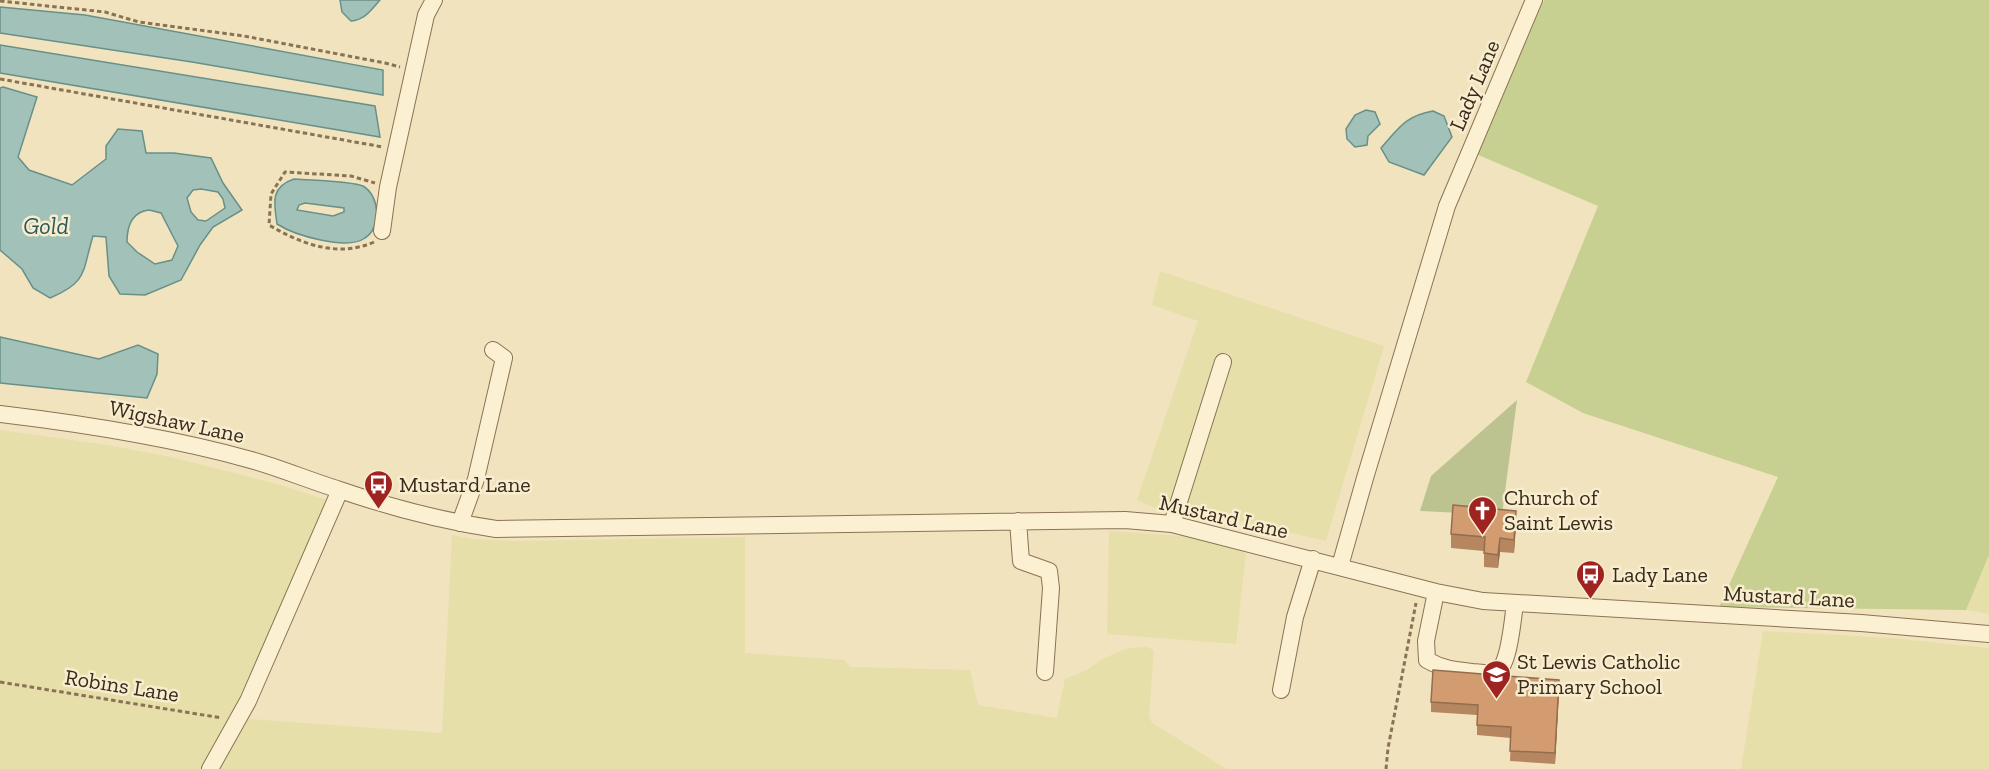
<svg xmlns="http://www.w3.org/2000/svg" width="1989" height="769" viewBox="0 0 1989 769" font-family="'Zilla Slab',serif">
  <style>
    .farmland { fill: #e7dfaa }
    .green { fill: #c7d091 }
    .cemetery { fill: #bcc391 }
    .water { fill: #a2c2b9; stroke: #689088; stroke-width: 1.5; fill-rule: evenodd }
    .lines { fill: none; stroke-linecap: round; stroke-linejoin: round }
    .minor-casing { stroke: #8a7355; stroke-width: 18 }
    .path { stroke: #8a7355; stroke-width: 3; stroke-dasharray: 4.5 3; stroke-linecap: butt }
    .minor { stroke: #fbf0d1; stroke-width: 16 }
    .wall { fill: #b58660 }
    .shaded-wall { fill: #936d4e }
    .building { fill: #d29c70; stroke: #936d4e; stroke-width: 1.5 }
    .labels { text-anchor: middle; stroke-width: 5; stroke-linejoin: round; paint-order: stroke }
    .street-label { font-size: 22px; fill: #392a1b; stroke: #f8edce }
    .poi-label { font-size: 22px; fill: #392a1b; stroke: #f8edce; text-anchor: start }
    .water-label { font-size: 24px; font-style: italic; fill: #295a58; stroke: #f8edce }
  </style>
  <rect width="100%" height="100%" fill="#f1e3be"/>
  <!-- farmland -->
  <path class="farmland" d="M1160 271 1384 346 1326 541 1206 513 1155 508 1137 500 1198 321 1152 305Z
    M0 430 108 445 171 457 274 483 327 500 236 718 442 733 452 535 473 539 513 541 745 537V653L844 660 850 667 970 670 978 705 1057 718 1065 679 1087 670 1102 659 1128 648 1146 647 1154 650 1149 716 1152 723 1227 769H0Z
    M1109 531 1196 537 1246 553 1236 644 1107 634Z
    M1989 555V614L1966 610Z
    M1763 631 1891 638 1989 648V769H1741Z"/>
  <!-- green -->
  <path class="green" d="M1544 0H1989V555L1966 610 1719 607 1778 477 1583 413 1526 382 1598 206 1476 154Z"/>
  <!-- cemetery -->
  <path class="cemetery" d="M1517 400 1502 515 1420 511 1431 476Z"/>
  <!-- water -->
  <path class="water" d="M340 0H380C371 10 365 20 351 21L342 12Z
    M0 7 85 15 383 70V95L192 62 0 33Z
    M0 45 375 106 380 137 0 73Z
    M3 87 37 97 18 157 29 170 72 185 106 159V146L118 129 142 131 146 153H174L211 158 223 183 242 210 213 227 200 245 181 280 145 295 120 294 109 276 106 237 93 236C82 272 88 282 50 298L33 288 22 269 0 250V88ZM201 189 218 192 223 199 225 208 206 221 198 220 191 212 187 198 193 190ZM149 210 161 213 178 246 172 260 155 264 137 252 127 242C127 226 132 212 149 210Z
    M1366 110 1375 112 1380 124 1368 136 1367 145 1355 147 1347 139 1346 129 1355 115Z
    M1433 111 1444 116 1452 137 1424 175 1389 162 1381 148C1399 128 1405 116 1433 111Z
    M294 179C309 180 353 181 363 186 380 196 382 227 365 238 347 251 294 235 277 224 274 203 270 187 294 179ZM305 203 344 208V212L333 216 297 210 299 205Z
    M0 337 99 359 138 345 158 354 157 374 147 398 0 383Z"/>
  <g class="lines">
    <defs>
      <path id="minor" d="M382 231 388 187 426 15 434 0
        M0 414C84 424 169 437 251 460 280 468 308 480 337 489 389 507 442 521 496 529L1125 520 1172 524 1436 592 1483 601 1861 623 1989 634
        M1018 521 1021 561 1049 571 1051 588 1045 672
        M460 523 476 479 504 358 493 350
        M1172 524 1223 362
        M1340 566 1365 478 1447 206 1534 0
        M1436 592 1426 641 1427 660C1443 669 1453 670 1472 672 1479 672 1488 674 1495 673 1509 670 1513 617 1515 603
        M1281 690 1295 617 1313 559
        M210 769 248 701 340 490"/>
    </defs>
    <!-- minor casing -->
    <use href="#minor" class="minor-casing"/>
    <!-- path -->
    <path class="path" d="M0 1 105 12 139 22 244 36 385 63 400 67
      M0 79 383 147
      M374 242C338 258 301 244 269 225L271 194 285 172 351 176 375 183
      M0 682 222 718
      M1386 769 1388 748 1416 603"/>
    <!-- minor -->
    <use href="#minor" class="minor"/>
  </g>
  <!-- wall -->
  <path class="wall" d="M1516 525 1514 553 1500 552 1498 568 1484 567V551L1451 548V534Z
    M1559 690 1555 764 1510 761 1511 738 1477 735V715L1431 712V702Z"/>
  <!-- shaded-wall -->
  <path class="shaded-wall" d="M1516 511V525L1514 553V540Z
    M1500 538V552L1498 568V555Z
    M1559 680V690L1555 764V753Z"/>
  <!-- building -->
  <path class="building" d="M1453 505 1516 511 1514 540 1500 538 1498 555 1484 553 1485 537 1451 534Z
    M1433 670 1559 680 1555 753 1510 751 1511 727 1477 725 1478 705 1431 702Z"/>
  <!-- icons -->
  <defs>
    <symbol id="bus-pin" viewBox="-11 -11 22 30"><path d="M0 17L-7.5 6A9.5 9.5 0 1 1 7.5 6Z" fill="#9e2321" stroke="#f8edce"/><path d="M-5-6H5V4H4V6H2V4H-2V6H-4V4H-5ZM-3.5-4V0h7V-4ZM-3.5 1.2v1.5H-2V1.2ZM2 1.2v1.5H3.5V1.2Z" fill="#fff"/></symbol>
    <symbol id="church-pin" viewBox="-11 -11 22 30"><path d="M0 17L-7.5 6A9.5 9.5 0 1 1 7.5 6Z" fill="#9e2321" stroke="#f8edce"/><path d="M-1.2-6h2.4v3.5h3.3v2.4h-3.3V6h-2.4V-.1h-3.3v-2.4h3.3Z" fill="#fff"/></symbol>
    <symbol id="school-pin" viewBox="-11 -11 22 30"><path d="M0 17L-7.5 6A9.5 9.5 0 1 1 7.5 6Z" fill="#9e2321" stroke="#f8edce"/><path d="M0-5L7-2L0 1L-7-2ZM-4 1L0 2.5L4 1V4Q0 6-4 4Z" fill="#fff"/></symbol>
  </defs>
  <g fill-rule="evenodd">
    <use href="#bus-pin" x="362" y="468" width="33" height="45"/>
    <use href="#church-pin" x="1466" y="494" width="33" height="45"/>
    <use href="#bus-pin" x="1574" y="558" width="33" height="45"/>
    <use href="#school-pin" x="1480" y="658" width="33" height="45"/>
  </g>
  <g class="labels">
    <!-- street labels -->
    <g class="street-label">
      <text transform="translate(1474 85) rotate(-67)" y="8">Lady Lane</text>
      <text transform="translate(177 421) rotate(12)" y="8">Wigshaw Lane</text>
      <text transform="translate(1224 516) rotate(13)" y="8">Mustard Lane</text>
      <text transform="translate(1789 596) rotate(3)" y="8">Mustard Lane</text>
      <text transform="translate(122 685) rotate(9)" y="8">Robins Lane</text>
    </g>
    <!-- poi labels -->
    <g class="poi-label">
      <text x="399" y="492">Mustard Lane</text>
      <text x="1504" y="505">Church of<tspan x="1504" dy="25">Saint Lewis</tspan></text>
      <text x="1612" y="582">Lady Lane</text>
      <text x="1517" y="669">St Lewis Catholic<tspan x="1517" dy="25">Primary School</tspan></text>
    </g>
    <!-- water labels -->
    <g class="water-label">
      <text x="46" y="234">Gold</text>
    </g>
  </g>
</svg>
